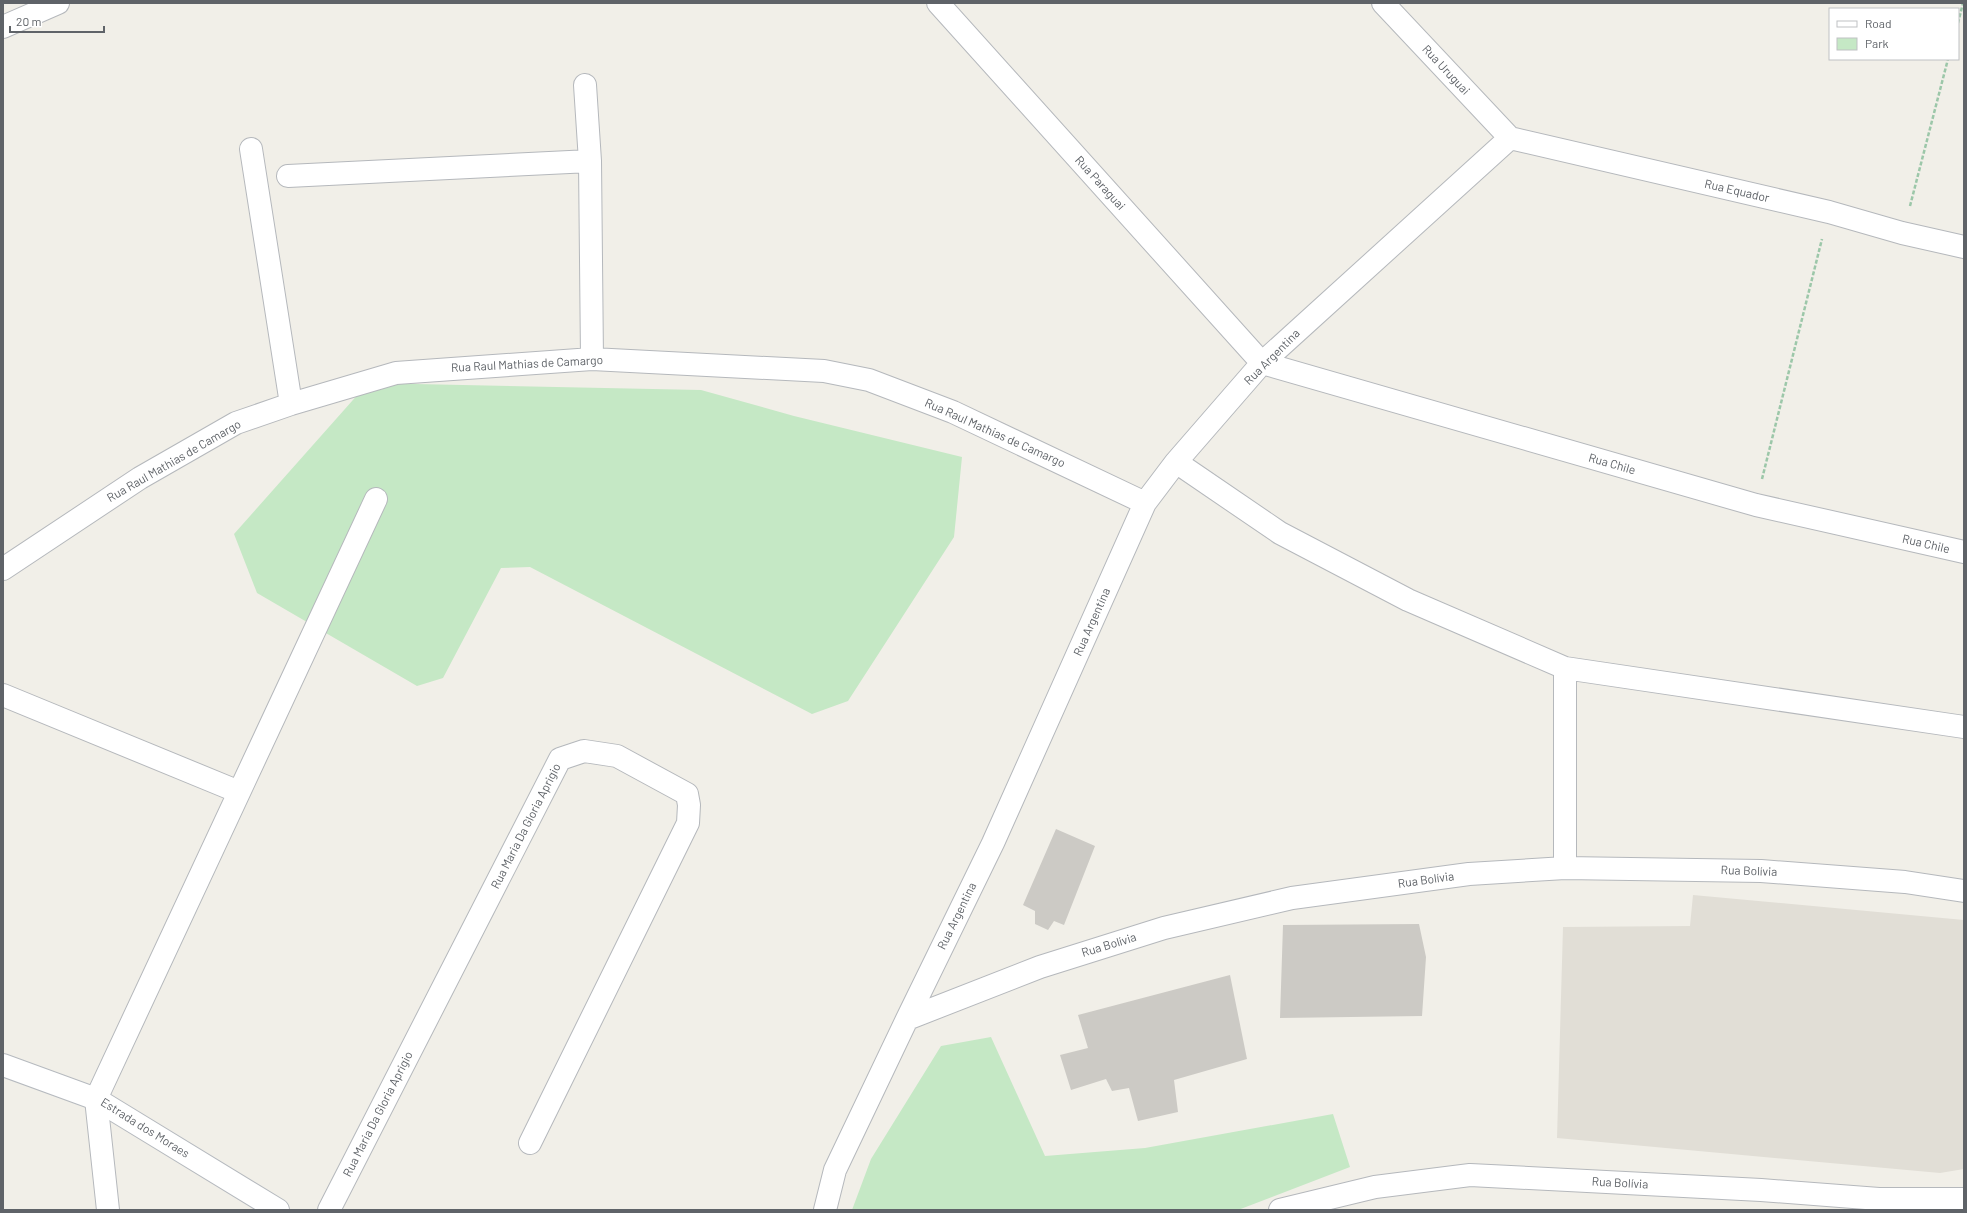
<svg xmlns="http://www.w3.org/2000/svg" width="1967" height="1213" viewBox="0 0 1967 1213" font-family="Barlow,sans-serif">
  <style>
    .education { fill: #e1ded6 }
    .green { fill: #c5e8c5 }
    .building { fill: #cccac5 }
    .lines { fill: none; stroke-linecap: round; stroke-linejoin: round }
    .street-casing { stroke: #b5b8bc; stroke-width: 24 }
    .secondary-casing { stroke: #b6babf; stroke-width: 24 }
    .path { stroke: #9cc7a9; stroke-width: 2.5; stroke-dasharray: 4 2; stroke-linecap: butt }
    .street { stroke: #fff; stroke-width: 22 }
    .secondary { stroke: #fff; stroke-width: 22 }
    .labels { text-anchor: middle; stroke-width: 4; stroke-linejoin: round; paint-order: stroke }
    .street-label { font-size: 12px; fill: #5f6368; stroke: #fff }
  </style>
  <rect width="100%" height="100%" fill="#f1efe8"/>
  <!-- education -->
  <path class="education" d="M1693 895 1964 920V1169L1940 1173 1557 1138 1563 927 1690 926Z"/>
  <!-- green -->
  <path class="green" d="M368 383 701 390 794 416 962 457 954 537 848 701 812 714 530 567 501 568 443 678 417 686 257 593 234 534Z
    M991 1037 1045 1156 1145 1148 1333 1114 1350 1167 1238 1210H852L871 1159 941 1046Z"/>
  <!-- building -->
  <path class="building" d="M1056 829 1095 846 1064 925 1054 921 1048 930 1035 924V911L1023 905Z
    M1419 924 1426 957 1422 1016 1280 1018 1283 925Z
    M1230 975 1247 1059 1174 1080 1178 1112 1138 1121 1129 1088 1112 1091 1106 1079 1071 1090 1060 1055 1088 1048 1078 1015Z"/>
  <g class="lines">
    <defs>
      <path id="street" d="M938 3 1262 363 1756 505 1964 552
        M1383 3 1510 138
        M3 27 58 3
        M585 85 590 161 592 359
        M1510 138 1829 212 1902 233 1964 247
        M251 149 291 404
        M288 176 590 161
        M1176 462 1280 533 1408 600 1565 668 1964 727
        M3 569 140 478 236 423 291 404 396 373 592 359 824 371 869 380 953 412 1145 503
        M1565 668V868
        M3 695 239 792
        M907 1019 1040 967 1164 928 1292 898 1469 874 1565 868 1761 871 1905 882 1964 891
        M108 1210 96 1099 376 499
        M329 1210 560 759 584 751 617 756 687 794 689 805 688 823 530 1143
        M825 1210 835 1170 907 1019 993 843 1145 503 1176 462 1262 363 1510 138
        M1280 1210 1375 1187 1470 1175 1761 1190 1879 1199H1964"/>
      <path id="secondary" d="M3 1065 96 1099 278 1210"/>
    </defs>
    <!-- street casing -->
    <use href="#street" class="street-casing"/>
    <!-- secondary casing -->
    <use href="#secondary" class="secondary-casing"/>
    <!-- path -->
    <path class="path" d="M1958 23 1963 3
      M1910 206 1948 59
      M1762 479 1822 239"/>
    <!-- street -->
    <use href="#street" class="street"/>
    <!-- secondary -->
    <use href="#secondary" class="secondary"/>
  </g>
  <g class="labels">
    <!-- street labels -->
    <g class="street-label">
      <text transform="translate(1446 70) rotate(47)" y="4">Rua Uruguai</text>
      <text transform="translate(1100 183) rotate(48)" y="4">Rua Paraguai</text>
      <text transform="translate(1737 191) rotate(13)" y="4">Rua Equador</text>
      <text transform="translate(1272 357) rotate(-45)" y="4">Rua Argentina</text>
      <text transform="translate(527 364) rotate(-3)" y="4">Rua Raul Mathias de Camargo</text>
      <text transform="translate(995 433) rotate(24)" y="4">Rua Raul Mathias de Camargo</text>
      <text transform="translate(174 461) rotate(-30)" y="4">Rua Raul Mathias de Camargo</text>
      <text transform="translate(1612 464) rotate(16)" y="4">Rua Chile</text>
      <text transform="translate(1926 544) rotate(13)" y="4">Rua Chile</text>
      <text transform="translate(1092 622) rotate(-66)" y="4">Rua Argentina</text>
      <text transform="translate(526 826) rotate(-63)" y="4">Rua Maria Da Gloria Aprigio</text>
      <text transform="translate(1749 871) rotate(2)" y="4">Rua Bolívia</text>
      <text transform="translate(1426 880) rotate(-8)" y="4">Rua Bolívia</text>
      <text transform="translate(957 916) rotate(-64)" y="4">Rua Argentina</text>
      <text transform="translate(1109 945) rotate(-17)" y="4">Rua Bolívia</text>
      <text transform="translate(378 1114) rotate(-63)" y="4">Rua Maria Da Gloria Aprigio</text>
      <text transform="translate(145 1128) rotate(32)" y="4">Estrada dos Moraes</text>
      <text transform="translate(1620 1183) rotate(3)" y="4">Rua Bolívia</text>
    </g>
  </g>
  <!-- border -->
  <rect width="1967" height="1213" fill="none" stroke="#5f6368" stroke-width="8"/>
  <!-- legend -->
  <rect x="1829" y="8" width="130" height="52" fill="#ffffff" stroke="#bfc1c3"/>
  <rect x="1837" y="21" width="20" height="6" fill="#ffffff" stroke="#bfc1c3"/>
  <text x="1865" y="28" font-size="12" fill="#5f6368">Road</text>
  <rect x="1837" y="38" width="20" height="12" fill="#c5e8c5" stroke="#bfc1c3"/>
  <text x="1865" y="48" font-size="12" fill="#5f6368">Park</text>
  <!-- scale -->
  <path d="M10 26v6h94v-6" fill="none" stroke="#5f6368" stroke-width="2"/>
  <text x="16" y="26" font-size="12" fill="#5f6368" stroke="#ffffff" stroke-width="3" paint-order="stroke">20 m</text>
</svg>
